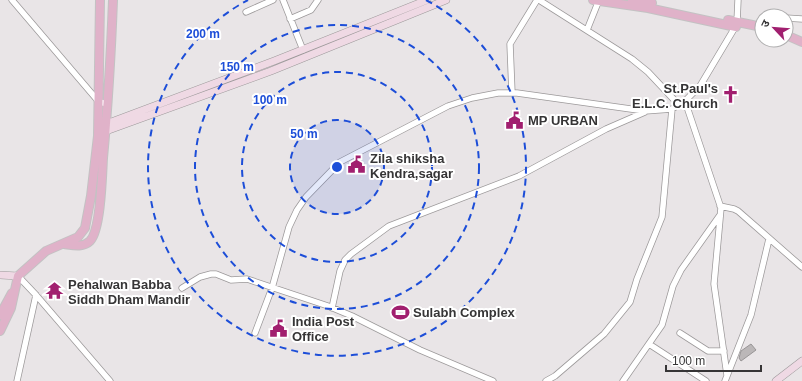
<svg xmlns="http://www.w3.org/2000/svg" width="802" height="381" viewBox="0 0 802 381" font-family="Arial,'Noto Sans Devanagari',sans-serif">
  <style>
    .building { fill: #bbb7b8; stroke: #989596 }
    .lines { fill: none; stroke-linecap: round; stroke-linejoin: round }
    .street-casing { stroke: #9c999a; stroke-width: 7 }
    .secondary-casing { stroke: #9c999a; stroke-width: 8 }
    .primary-casing { stroke: #c3c2c3; stroke-width: 10 }
    .street { stroke: #fff; stroke-width: 5.5 }
    .secondary { stroke: #efd9e4; stroke-width: 7 }
    .primary { stroke: #e0b2c9; stroke-width: 8 }
    .ring { fill: none; stroke: #1d4ed8; stroke-width: 2; stroke-dasharray: 7 5 }
    .labels { text-anchor: middle; stroke-width: 4; stroke-linejoin: round; paint-order: stroke }
    .poi-label { font-size: 13px; font-weight: bold; fill: #363536; stroke: #fff; text-anchor: start }
    .centre { fill: #1d4ed8; stroke: #fff; stroke-width: 2 }
    .ring-label { font-size: 12px; text-anchor: middle; font-weight: bold; fill: #1d4ed8; stroke: #fff; stroke-width: 4; stroke-linejoin: round; paint-order: stroke }
  </style>
  <rect width="100%" height="100%" fill="#e9e5e7"/>
  <!-- building -->
  <path class="building" d="M751 344 756 350 741 361 739 358 741 351Z"/>
  <g class="lines">
    <defs>
      <path id="street" d="M12 0 99 102 108 104
        M283 0 303 50
        M539 0 632 59 648 72 679 105
        M246 12 273 0
        M786 18 802 19
        M290 19 311 10 318 0
        M737 22 738 0
        M587 30 599 0
        M512 93 510 44 537 0
        M685 101 721 208 714 284 727 375
        M720 206 734 209 738 211 802 267
        M18 276 36 295 110 381
        M182 288 200 277 211 274H216L231 280 247 279 328 306 352 316 420 350 493 381
        M332 308 340 271 345 260 351 254 389 226 519 176 606 129 645 112
        M255 333 272 288 289 227 297 210 306 197 340 162 448 106 472 98 498 93H517L645 111 672 109 685 101 700 86 737 24
        M680 333 708 351H724
        M649 344 706 381
        M17 381 36 295
        M546 381 555 376 604 334 630 302 637 279 662 217 672 109
        M623 381 662 325 673 286 681 270 720 215
        M725 381 751 315 769 239"/>
      <path id="secondary" d="M106 124 274 61 427 0
        M106 131 271 71 446 0
        M0 275 18 276
        M776 381 802 361"/>
      <path id="primary" d="M593 0 648 8 736 27
        M632 0 652 3
        M728 20 762 27
        M786 35 802 42
        M64 244C72 245 83 248 90 241 101 230 102 175 103 158 108 105 111 53 113 0
        M0 315 12 293
        M0 331 11 308 18 276 46 251 78 237 85 228 91 196 98 136 100 0"/>
    </defs>
    <!-- street casing -->
    <use href="#street" class="street-casing"/>
    <!-- secondary casing -->
    <use href="#secondary" class="secondary-casing"/>
    <!-- primary casing -->
    <use href="#primary" class="primary-casing"/>
    <!-- street -->
    <use href="#street" class="street"/>
    <!-- secondary -->
    <use href="#secondary" class="secondary"/>
    <!-- primary -->
    <use href="#primary" class="primary"/>
  </g>
  <!-- distance rings -->
  <circle cx="337" cy="167" r="47" fill="#1d4ed8" fill-opacity=".12"/>
  <g class="ring">
    <circle cx="337" cy="167" r="47"/>
    <circle cx="337" cy="167" r="95"/>
    <circle cx="337" cy="167" r="142"/>
    <path d="M426 0A189 189 0 1 1 248 0"/>
  </g>
  <!-- icons -->
  <defs>
    <symbol id="church-bare" viewBox="-9 -9 18 18"><path d="M-1.2-6h2.4v3.5h3.3v2.4h-3.3V6h-2.4V-.1h-3.3v-2.4h3.3Z" fill="#a11f6f" stroke="#fff" stroke-width="2.5" paint-order="stroke"/></symbol>
    <symbol id="civic-bare" viewBox="-9 -9 18 18"><path d="M-.6-6.5H3V-4.5H.6V-3L4-1V1h2V6H-6V1h2V-1L-.6-3ZM-1.2 2.5V6h2.4V2.5Z" fill="#a11f6f" stroke="#fff" stroke-width="2.5" paint-order="stroke"/></symbol>
    <symbol id="temple-bare" viewBox="-9 -9 18 18"><path d="M0-6L5-2H3V0L6.5 2.5H4V6H1.5V3h-3V6H-4V2.5H-6.5L-3 0V-2H-5Z" fill="#a11f6f" stroke="#fff" stroke-width="2.5" paint-order="stroke"/></symbol>
    <symbol id="stadium-bare" viewBox="-9 -9 18 18"><path d="M0-5a6.5 5 0 1 0 0 10a6.5 5 0 1 0 0-10ZM-3.5-1.8h7v3.6h-7Z" fill="#a11f6f" stroke="#fff" stroke-width="2.5" paint-order="stroke"/></symbol>
  </defs>
  <g fill-rule="evenodd">
    <use href="#church-bare" x="718" y="82" width="25" height="25"/>
    <use href="#civic-bare" x="502" y="108" width="25" height="25"/>
    <use href="#civic-bare" x="344" y="152" width="25" height="25"/>
    <use href="#temple-bare" x="42" y="278" width="25" height="25"/>
    <use href="#stadium-bare" x="388" y="300" width="25" height="25"/>
    <use href="#civic-bare" x="266" y="316" width="25" height="25"/>
  </g>
  <g class="labels">
    <!-- poi labels -->
    <g class="poi-label">
      <text x="718" y="93" text-anchor="end">St.Paul's<tspan x="718" dy="15">E.L.C. Church</tspan></text>
      <text x="528" y="125">MP URBAN</text>
      <text x="370" y="163">Zila shiksha<tspan x="370" dy="15">Kendra,sagar</tspan></text>
      <text x="68" y="289">Pehalwan Babba<tspan x="68" dy="15">Siddh Dham Mandir</tspan></text>
      <text x="413" y="317">Sulabh Complex</text>
      <text x="292" y="326">India Post<tspan x="292" dy="15">Office</tspan></text>
    </g>
  </g>
  <circle cx="337" cy="167" r="6" class="centre"/>
  <g class="ring-label">
    <text x="203" y="38">200 m</text>
    <text x="237" y="71">150 m</text>
    <text x="270" y="104">100 m</text>
    <text x="304" y="138">50 m</text>
  </g>
  <!-- north arrow -->
  <g transform="translate(774 28) rotate(296)"><circle r="19" fill="#ffffff" stroke="#afaeaf"/>
  <path d="M0-3L7 15L0 10L-7 15Z" fill="#a11f6f"/>
  <text y="-6" font-size="11" font-weight="bold" text-anchor="middle" fill="#363536">उ</text>
  </g>
  <!-- scale -->
  <path d="M666 365v6h95v-6" fill="none" stroke="#363536" stroke-width="2"/>
  <text x="672" y="365" font-size="12" fill="#363536" stroke="#ffffff" stroke-width="3" paint-order="stroke">100 m</text>
</svg>
